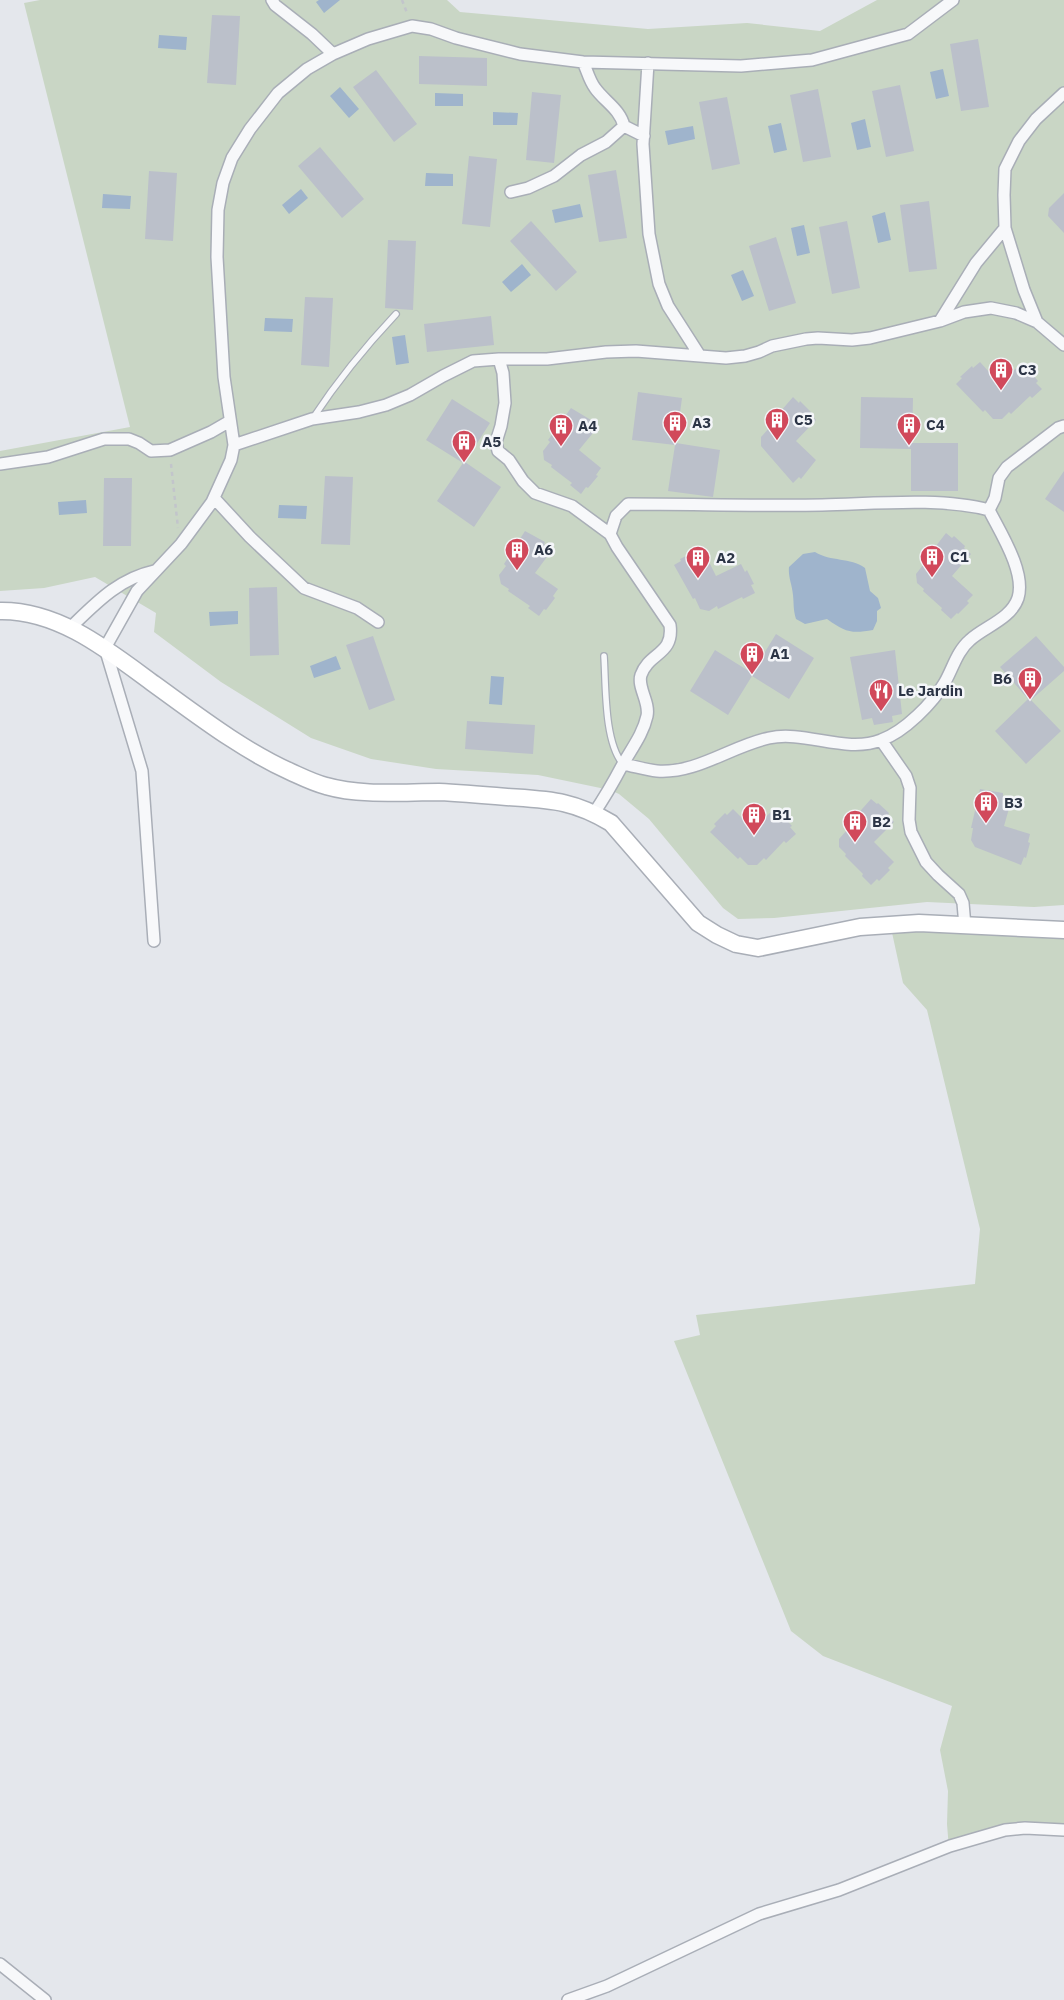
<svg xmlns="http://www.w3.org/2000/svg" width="1064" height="2000" viewBox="0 0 1064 2000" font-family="'IBM Plex Sans',sans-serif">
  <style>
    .green { fill: #c9d6c5 }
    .water { fill: #9fb4cc }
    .building { fill: #bbc0ca }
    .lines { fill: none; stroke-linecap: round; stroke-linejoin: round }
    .lane-casing { stroke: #a9aeb7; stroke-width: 8 }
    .street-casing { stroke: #a9aeb7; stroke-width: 14 }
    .secondary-casing { stroke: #a9aeb7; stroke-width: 19 }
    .path { stroke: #c2c5cb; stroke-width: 2.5; stroke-dasharray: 4 4; stroke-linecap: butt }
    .lane { stroke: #f7f8fa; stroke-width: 5.5 }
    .street { stroke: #f7f8fa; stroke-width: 11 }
    .secondary { stroke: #fff; stroke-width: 16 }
    .labels { text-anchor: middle; stroke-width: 5; stroke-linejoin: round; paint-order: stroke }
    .poi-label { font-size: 15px; font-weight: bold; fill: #2b3445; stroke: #f4f6f9; text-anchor: start }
  </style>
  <rect width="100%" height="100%" fill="#e4e7ec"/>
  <!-- green -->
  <path class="green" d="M40 0H447L460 12 648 29 747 23 820 31 877 0H1064V905L1034 907 927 902 774 918 738 919 723 908 649 819 619 794 610 790 538 775 436 769 371 759 311 738 221 682 154 632 156 613 95 577 44 588 0 591V451L130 427 24 3Z
    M891 928 1064 933V1833L1018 1830 949 1849 947 1824 948 1791 940 1750 952 1706 823 1656 791 1631 674 1341 700 1335 696 1315 975 1284 980 1229 927 1010 903 983Z"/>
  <!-- water -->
  <path class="water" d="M319 0H340L324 13 316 2Z
    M159 35 187 37 186 50 158 48Z
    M943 69 949 96 936 99 930 72Z
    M340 87 359 109 349 118 330 96Z
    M435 93 463 94V106H435Z
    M493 112 518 113 517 125H493Z
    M865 119 871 147 857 150 851 123Z
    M781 123 787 150 774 153 768 126Z
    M693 126 695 139 668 145 665 131Z
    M426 173 453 174V186H425Z
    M301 189 308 198 289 214 282 205Z
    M103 194 131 196 130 209 102 208Z
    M580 204 583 217 555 223 552 210Z
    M885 212 891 240 878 243 872 216Z
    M804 225 810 253 797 256 791 228Z
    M522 264 531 275 511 292 502 282Z
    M743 270 754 296 742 301 731 275Z
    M265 318 293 319 292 332 264 331Z
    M405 335 409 363 396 365 392 337Z
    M86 500 87 513 59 515 58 502Z
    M279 505 307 506 306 519 278 518Z
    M815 552C831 562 850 557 865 568L870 591 878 598 881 608 877 611V621L873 630C851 634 845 632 827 619L805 624 796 619C793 609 794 604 793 595 792 584 788 577 789 567L803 554Z
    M238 611V624L210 626 209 612Z
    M336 656 341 669 314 678 310 666Z
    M491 676 504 677 502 705 489 704Z"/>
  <!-- building -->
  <path class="building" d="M212 15 240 16 236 85 207 83Z
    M978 39 989 107 961 111 950 44Z
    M419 56 487 58V86L419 84Z
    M376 70 417 124 394 142 353 87Z
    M900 85 914 151 886 157 872 91Z
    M818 89 831 157 803 162 790 95Z
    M532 92 561 95 554 163 526 160Z
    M727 97 740 164 712 170 699 102Z
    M320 147 364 199 342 218 298 166Z
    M469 156 497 159 490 227 462 224Z
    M616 170 627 238 599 242 588 175Z
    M149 171 177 173 173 241 145 239Z
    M1064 193V233L1048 216 1049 208Z
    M929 201 937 269 909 272 900 205Z
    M531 221 577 272 556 291 510 241Z
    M847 221 860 288 832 294 819 227Z
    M776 237 796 303 769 311 749 246Z
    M388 240 416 241 413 310 385 308Z
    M305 297 333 298 329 367 301 365Z
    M491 316 494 345 427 352 424 324Z
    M980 362 999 383 1020 365 1026 371 1028 369 1038 381 1036 383 1042 389 1032 398 1030 396 1011 414 1009 412 1002 419H993L985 410 983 412 956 384 962 378 960 377 972 366 973 368Z
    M638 392 682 398 676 443 720 450 713 497 668 491 675 445 632 440Z
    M793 397 799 403 800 401 811 412 810 413 816 420 796 441 816 460 801 479 799 477 793 483 761 446V437L769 428 767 427Z
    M861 397 913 398 912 443H958V491H911V449L860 448Z
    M452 399 490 423 465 462 501 487 474 527 437 501 463 463 426 440Z
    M571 408 591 420 589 422 597 428 579 450 601 468 596 475 598 476 588 488 586 487 581 494 570 485 572 483 551 467 552 465 544 460 543 451 550 442 548 440Z
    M1064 471V512L1045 499Z
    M325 476 353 477 350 545 321 544Z
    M104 478H132L131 546H103Z
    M525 531 545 542 544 544 552 550 535 573 558 589 553 596 555 598 546 610 544 609 539 616 528 608 530 606 508 591 509 589 501 584 499 575 506 566 504 564Z
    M946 533 952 538 954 536 965 546 964 548 971 554 952 576 973 595 967 601 969 603 958 614 957 613 951 619 941 610 942 608 923 591 924 589 917 583 916 574 923 565 922 564Z
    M703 550 716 576 741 564 745 572 747 570 754 584 751 585 755 593 743 599 742 597 718 609 717 606 709 611 700 609 695 598 693 599 674 565 681 561 680 559 694 552 695 554Z
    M277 587 279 655 250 656 249 588Z
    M776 634 814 658 789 699 752 676 728 715 690 691 715 650 752 673Z
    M373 636 395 700 369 710 346 645Z
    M1036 636 1064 667V671L1031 700 1061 731 1026 764 995 731 1028 699 1000 667Z
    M895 650 902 714 892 716 893 722 874 725 872 718 862 720 850 657Z
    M467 721 535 725 533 754 465 749Z
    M980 789 1003 793V796L1012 798 1004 826 1030 834 1028 842 1030 843 1026 858 1024 857 1021 865 975 847 971 840 973 828H971Z
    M871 799 877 804 878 803 889 813 888 815 894 822 874 842 894 862 888 868 890 870 879 881 877 879 871 885 862 876 863 874 845 856 846 854 839 847V839L847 830 845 828Z
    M733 809 753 829 773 810 779 816 781 814 792 826 790 827 796 834 786 843 784 841 766 860 764 858 757 865H748L740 857 738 859 710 832 716 826 714 824 725 813 727 815Z"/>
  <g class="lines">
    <defs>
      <path id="lane" d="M313 418C338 380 365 347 396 314
        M604 656C606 686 604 742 623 764"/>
      <path id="street" d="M272 0 275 5 312 34 333 54
        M583 62C587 70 589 80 595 88 604 101 620 109 624 126L644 136
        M648 63 643 144 649 234 659 284 668 306 700 356
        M511 192 528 188 554 176 581 155 606 142 624 126
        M940 321 976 263 1005 228
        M1037 322 1024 290 1005 228 1004 195 1005 169 1019 141 1036 119 1064 93
        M499 359 503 373 505 403 501 426 496 442 498 451 509 460 523 481 535 493 572 506 610 534
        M234 445 224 377 217 257 218 210 223 183 232 158 250 129 278 93 307 69 333 54 368 39 412 26 431 29 456 38 520 54 583 62 741 66 812 60 908 34 953 0
        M0 464 48 457 104 439H129L139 443 151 451 170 450 211 432 230 421
        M214 498 250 537 304 588 357 608 378 622
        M989 510 995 498 999 478 1007 467 1058 428 1064 426
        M70 628C96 603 118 579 154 571
        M881 740 906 776 910 788 909 820 911 832 926 862 938 875 959 894 963 903 965 926
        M594 813C605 797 614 781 623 764 632 748 643 734 647 716 650 702 637 687 641 675 649 652 674 655 670 625L617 547 610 534 616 516 628 504C693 504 757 506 822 505 873 504 940 497 989 510 1000 532 1026 572 1018 598 1011 619 984 627 970 640 957 651 953 668 945 682 933 703 904 732 881 740 846 754 805 730 769 738 731 746 697 774 657 771 646 770 634 766 623 764
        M154 941 142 771 105 648 137 591 181 544 212 502 231 460 234 445 312 419 359 412 386 405 410 395 443 376 473 361 499 359H547L606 352 636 351 726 358 745 356 759 352 772 346 806 339 818 338 852 340 870 338 940 321 964 312 991 308 1016 313 1037 322 1064 345
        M0 1964 45 2000
        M568 2000 607 1986 759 1914 839 1890 950 1846 1005 1830 1025 1828 1064 1830"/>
      <path id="secondary" d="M0 611C59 610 109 651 154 684 197 715 242 750 291 772 302 777 314 783 326 786 361 796 402 792 439 792 461 793 484 795 507 797 550 800 573 800 611 823L698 923 717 935 736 944 758 948 860 927 919 923 1064 930"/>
    </defs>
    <!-- lane casing -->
    <use href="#lane" class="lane-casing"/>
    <!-- street casing -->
    <use href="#street" class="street-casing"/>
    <!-- secondary casing -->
    <use href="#secondary" class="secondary-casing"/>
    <!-- path -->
    <path class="path" d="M402 0 407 13
      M171 464 178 528"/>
    <!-- lane -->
    <use href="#lane" class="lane"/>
    <!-- street -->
    <use href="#street" class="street"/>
    <!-- secondary -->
    <use href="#secondary" class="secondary"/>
  </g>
  <!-- icons -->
  <defs>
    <symbol id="building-pin" viewBox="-11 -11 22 30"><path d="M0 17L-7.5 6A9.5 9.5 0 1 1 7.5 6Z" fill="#d1495b" stroke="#f4f6f9"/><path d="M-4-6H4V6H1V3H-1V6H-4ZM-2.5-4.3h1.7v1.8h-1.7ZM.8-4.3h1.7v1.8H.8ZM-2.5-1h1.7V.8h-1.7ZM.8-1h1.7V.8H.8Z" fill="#fff"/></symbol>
    <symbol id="restaurant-pin" viewBox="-11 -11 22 30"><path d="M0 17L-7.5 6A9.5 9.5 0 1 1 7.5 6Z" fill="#d1495b" stroke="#f4f6f9"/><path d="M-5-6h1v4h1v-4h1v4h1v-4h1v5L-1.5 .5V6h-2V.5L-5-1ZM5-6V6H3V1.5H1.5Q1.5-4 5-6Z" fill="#fff"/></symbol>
  </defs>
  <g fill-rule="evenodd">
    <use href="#building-pin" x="987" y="356" width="28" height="38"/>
    <use href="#building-pin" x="763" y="406" width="28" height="38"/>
    <use href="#building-pin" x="661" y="409" width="28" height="38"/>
    <use href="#building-pin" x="895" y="411" width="28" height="38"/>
    <use href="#building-pin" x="547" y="412" width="28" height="38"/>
    <use href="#building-pin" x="450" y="428" width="28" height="38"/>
    <use href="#building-pin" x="503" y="536" width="28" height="38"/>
    <use href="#building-pin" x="918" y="543" width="28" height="38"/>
    <use href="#building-pin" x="684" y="544" width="28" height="38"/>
    <use href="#building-pin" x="738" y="640" width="28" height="38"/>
    <use href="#building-pin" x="1016" y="665" width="28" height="38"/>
    <use href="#restaurant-pin" x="867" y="677" width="28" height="38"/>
    <use href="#building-pin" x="972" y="789" width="28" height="38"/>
    <use href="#building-pin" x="740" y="801" width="28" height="38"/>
    <use href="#building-pin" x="841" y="808" width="28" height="38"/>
  </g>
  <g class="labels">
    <!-- poi labels -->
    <g class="poi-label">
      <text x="1018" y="375">C3</text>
      <text x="794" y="425">C5</text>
      <text x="692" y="428">A3</text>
      <text x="926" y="430">C4</text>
      <text x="578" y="431">A4</text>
      <text x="482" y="447">A5</text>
      <text x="534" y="555">A6</text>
      <text x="950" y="562">C1</text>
      <text x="716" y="563">A2</text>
      <text x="770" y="659">A1</text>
      <text x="1012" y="684" text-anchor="end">B6</text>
      <text x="898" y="696">Le Jardin</text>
      <text x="1004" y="808">B3</text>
      <text x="772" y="820">B1</text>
      <text x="872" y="827">B2</text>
    </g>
  </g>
</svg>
